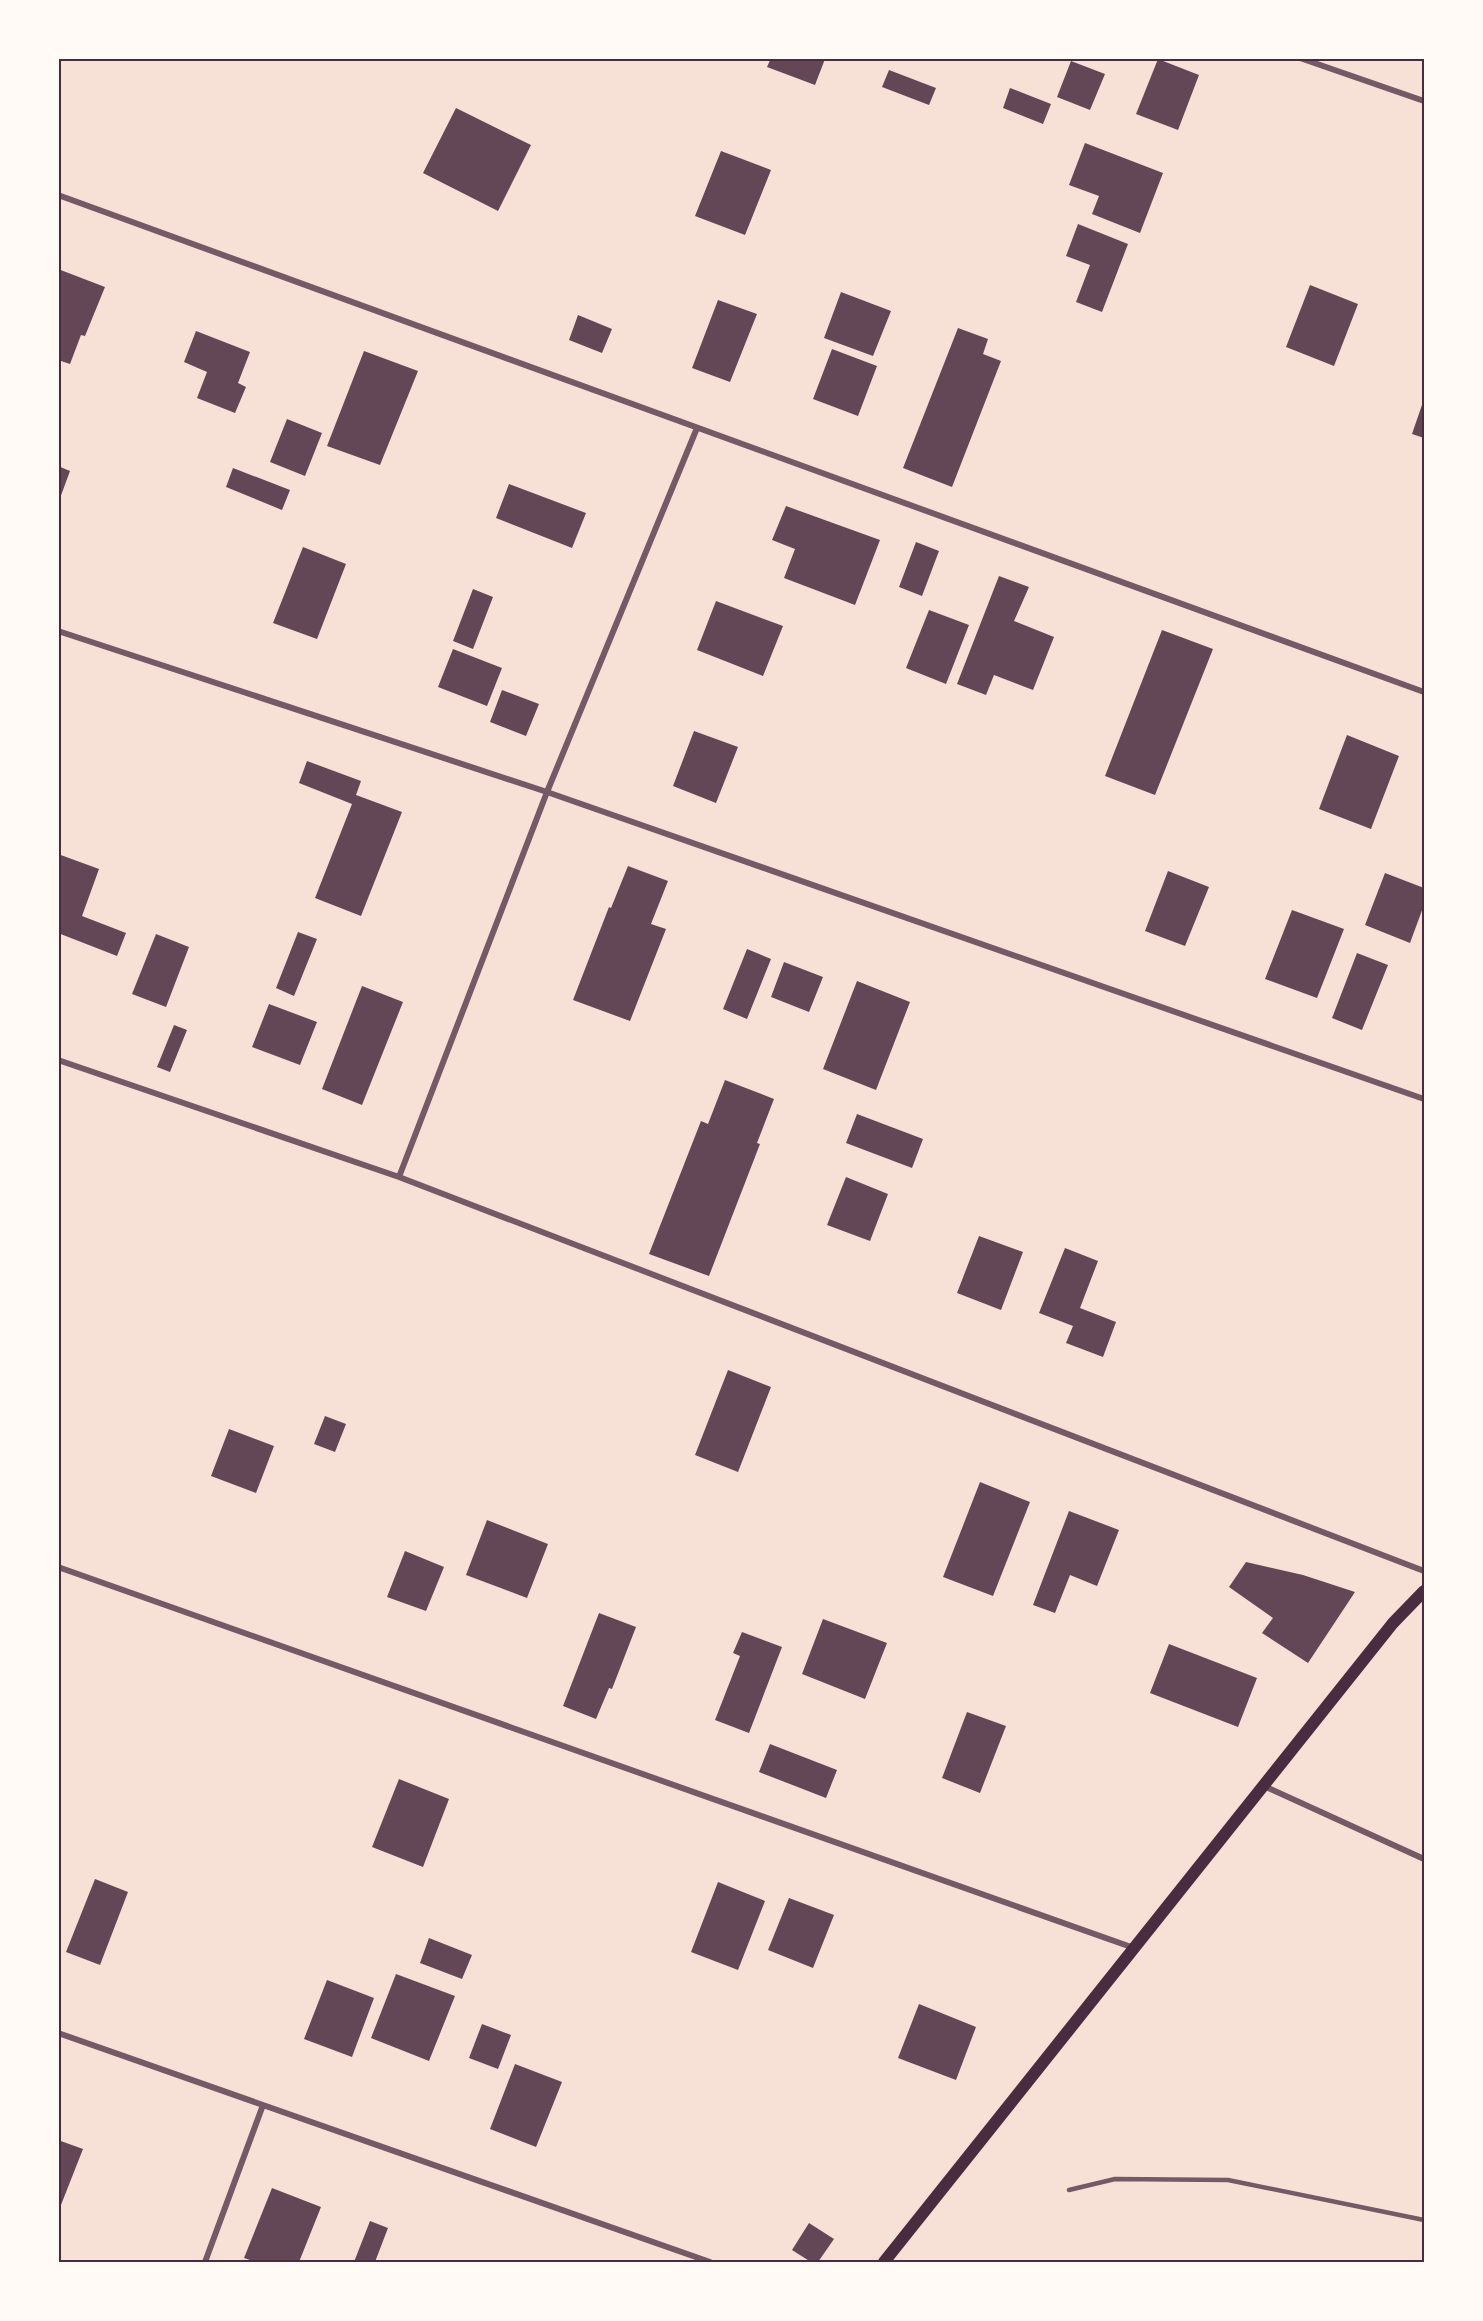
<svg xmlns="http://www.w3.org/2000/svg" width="1483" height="2321" viewBox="0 0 1483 2321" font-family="Overpass,sans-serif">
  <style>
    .building { fill: #644757 }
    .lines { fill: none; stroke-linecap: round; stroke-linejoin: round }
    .service { stroke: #755966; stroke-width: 4.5 }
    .minor { stroke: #755966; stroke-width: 6 }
    .secondary { stroke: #4a2c40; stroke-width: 12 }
    .neatline { fill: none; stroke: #4a2c40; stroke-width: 2 }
  </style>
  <rect width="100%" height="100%" fill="#f7e1d7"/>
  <!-- building -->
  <path class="building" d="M771 58H823L825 59 815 85 767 67Z
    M1158 59 1199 75 1178 130 1136 114Z
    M1071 61 1105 74 1090 110 1057 97Z
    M889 70 936 88 929 105 882 87Z
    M1010 88 1051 104 1043 124 1003 108Z
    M456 108 531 145 498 211 423 173Z
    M1085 143 1163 173 1140 233 1092 214 1099 196 1069 185Z
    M721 151 771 170 745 235 695 216Z
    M1078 224 1128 244 1102 312 1076 302 1090 265 1066 256Z
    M58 269 105 287 85 336 81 335 70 364 58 360Z
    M1310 285 1358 304 1334 366 1286 347Z
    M841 292 891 311 873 356 824 338Z
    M718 300 757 314 730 382 692 368Z
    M578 315 612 329 602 353 569 340Z
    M958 328 988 339 983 354 1001 361 952 487 903 468Z
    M196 331 250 352 238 383 246 387 235 413 197 398 207 372 184 362Z
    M832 349 877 366 858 416 813 399Z
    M364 351 418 371 380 465 327 446Z
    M1424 399V438L1412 434Z
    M287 419 322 433 305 476 270 462Z
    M58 466 70 471 59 501H58Z
    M233 468 290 490 282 510 226 487Z
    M509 484 586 513 572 548 496 518Z
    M786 506 880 540 855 605 784 578 795 549 772 540Z
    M916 542 939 551 922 596 899 587Z
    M303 547 346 564 317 639 273 623Z
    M999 576 1029 587 1014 621 1054 637 1033 690 994 675 986 695 957 684Z
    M473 589 493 597 473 649 453 641Z
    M716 601 783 626 763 676 697 650Z
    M929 610 969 625 946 684 906 668Z
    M1162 630 1213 649 1155 795 1105 776Z
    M453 649 502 668 487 706 438 687Z
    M502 690 539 704 526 736 490 722Z
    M694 731 738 747 716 803 673 786Z
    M1347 735 1399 756 1371 829 1319 809Z
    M307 761 361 781 356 795 402 812 361 916 315 898 352 804 299 783Z
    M58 854 99 869 82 916 126 933 117 956 58 933Z
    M628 866 668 881 651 924 666 929 630 1021 573 1000 609 907 611 908Z
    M1168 871 1209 887 1185 946 1145 931Z
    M1385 873 1424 888V905L1410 943 1365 925Z
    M1292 910 1344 929 1317 998 1265 979Z
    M298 932 317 939 294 996 276 988Z
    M156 934 189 947 166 1007 132 994Z
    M747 949 771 959 747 1019 723 1009Z
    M1357 953 1388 965 1362 1030 1332 1018Z
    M784 962 823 977 809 1012 771 997Z
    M857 981 910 1002 876 1090 823 1069Z
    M362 986 403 1002 362 1105 322 1089Z
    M269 1004 317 1022 300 1065 252 1047Z
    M174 1025 187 1030 170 1072 157 1067Z
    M725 1080 774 1099 757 1143 760 1144 709 1276 649 1254 701 1121 708 1124Z
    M857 1114 923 1139 912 1168 846 1143Z
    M846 1177 888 1194 870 1241 827 1225Z
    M979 1236 1023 1252 1001 1310 957 1293Z
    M1065 1248 1098 1261 1080 1308 1116 1322 1103 1357 1066 1343 1073 1326 1039 1313Z
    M728 1370 771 1387 738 1472 695 1455Z
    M325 1416 346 1424 335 1452 314 1444Z
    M229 1429 274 1446 256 1493 211 1476Z
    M980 1482 1030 1502 993 1596 943 1577Z
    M1069 1511 1119 1530 1097 1586 1070 1575 1055 1613 1033 1605Z
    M487 1520 548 1544 527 1598 466 1575Z
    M405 1551 444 1567 426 1611 387 1597Z
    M1246 1562 1303 1575 1355 1592 1308 1663 1262 1633 1273 1618 1229 1587Z
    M599 1613 636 1627 612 1689 609 1688 596 1719 563 1706Z
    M823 1619 887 1643 865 1699 802 1674Z
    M742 1632 782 1647 749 1733 715 1720 740 1656 733 1653Z
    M1169 1644 1257 1678 1238 1727 1150 1693Z
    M967 1712 1006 1726 980 1793 942 1778Z
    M770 1744 837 1770 826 1798 759 1772Z
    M399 1779 449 1799 423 1867 372 1847Z
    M95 1879 128 1892 100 1965 66 1952Z
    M718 1882 765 1901 738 1970 691 1952Z
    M789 1898 834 1915 813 1968 768 1950Z
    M429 1938 472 1955 462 1979 420 1963Z
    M396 1974 455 1996 429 2061 371 2038Z
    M327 1980 374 1998 352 2057 304 2039Z
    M919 2004 976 2027 956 2080 898 2058Z
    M482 2024 511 2035 498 2069 469 2058Z
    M515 2064 562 2082 536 2147 490 2129Z
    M58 2140 83 2149 59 2210H58Z
    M272 2188 321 2207 299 2262H256L244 2258Z
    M370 2221 388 2228 375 2262H354Z
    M809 2223 834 2239 818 2262H811L792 2250Z"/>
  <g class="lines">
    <!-- service -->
    <path class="service" d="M1069 2190 1115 2179 1228 2180 1424 2220"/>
    <!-- minor -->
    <path class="minor" d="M1300 58 1424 101
      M58 195 1424 692
      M58 631 547 792 1424 1099
      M58 1060 399 1177 1424 1571
      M399 1177 547 792 697 428
      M58 1567 1134 1948
      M1264 1786 1424 1859
      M58 2033 710 2262
      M205 2262 263 2105"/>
    <!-- secondary -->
    <path class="secondary" d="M884 2262 1393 1623 1424 1591"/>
  </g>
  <!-- border -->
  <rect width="1483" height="2321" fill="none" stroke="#fffaf5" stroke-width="120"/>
  <rect x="60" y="60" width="1363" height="2201" class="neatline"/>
</svg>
